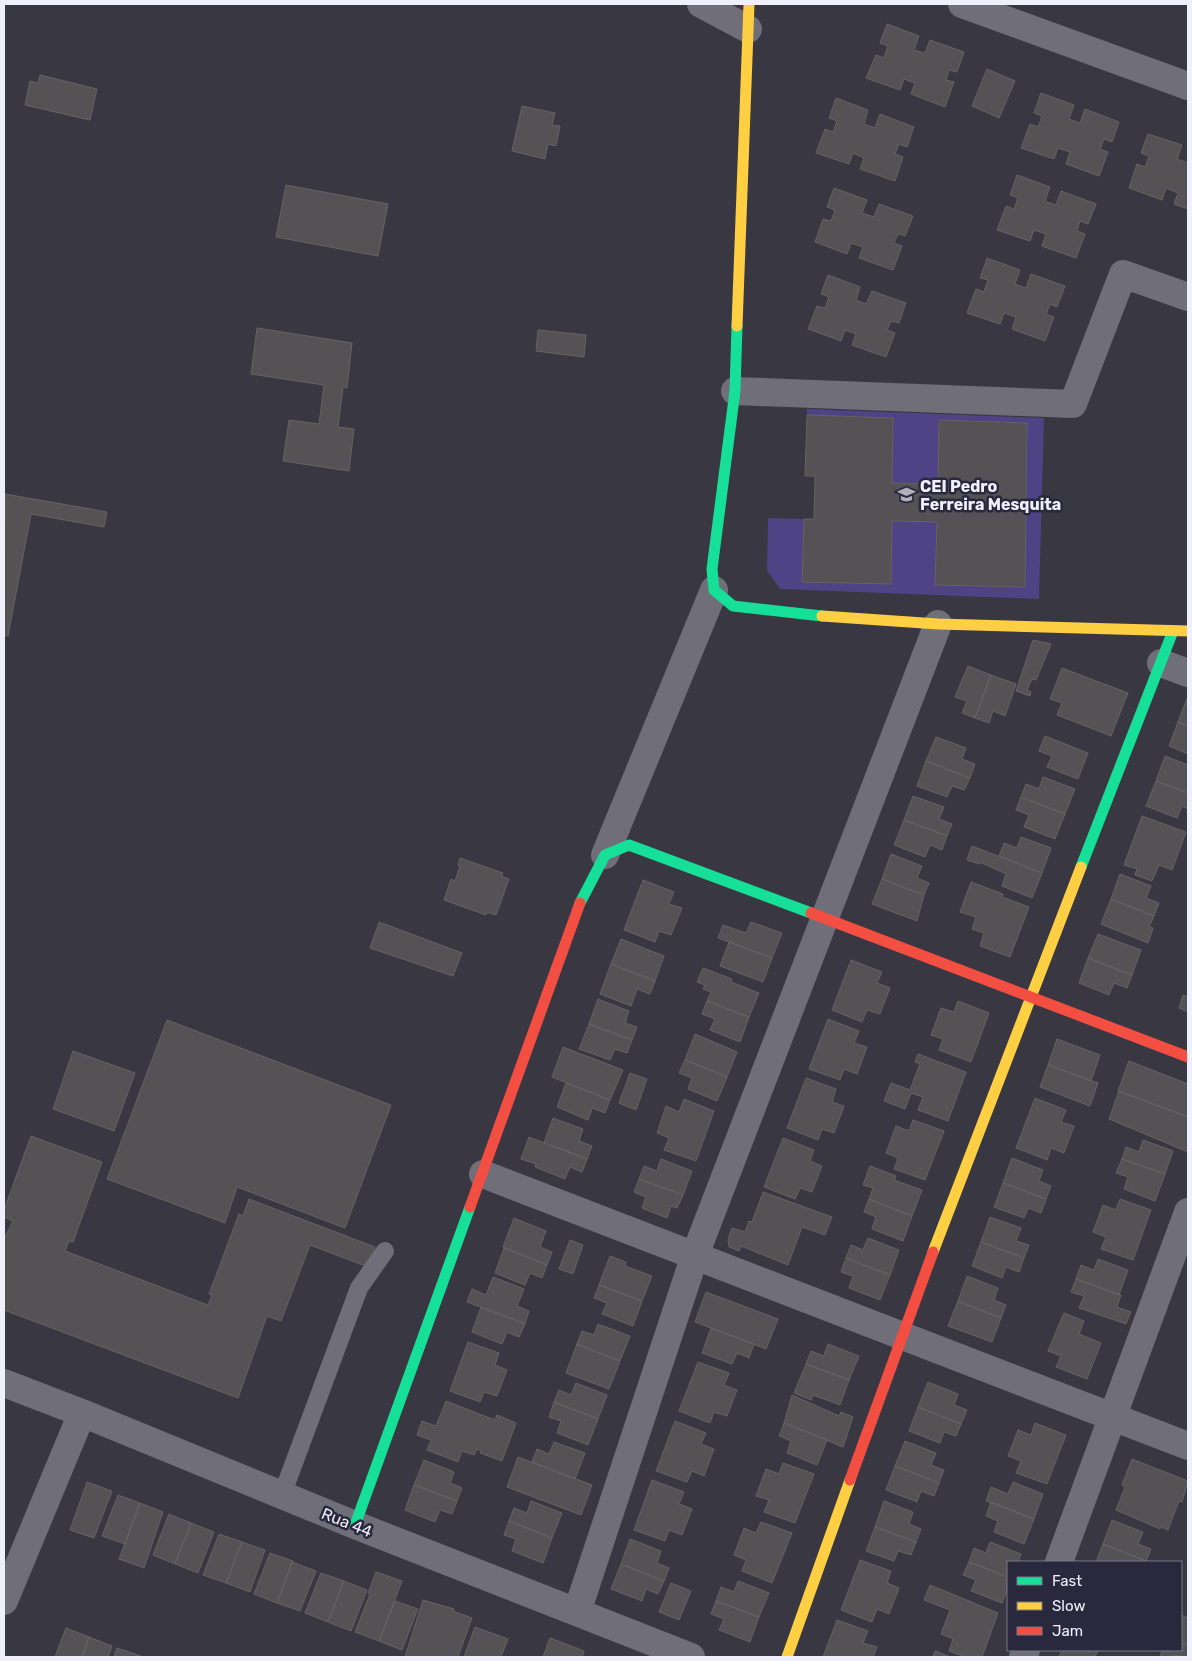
<svg xmlns="http://www.w3.org/2000/svg" width="1192" height="1661" viewBox="0 0 1192 1661" font-family="Rubik,sans-serif">
  <style>
    .green { fill: #4e4384 }
    .building { fill: #555256; stroke: #666363 }
    .lines { fill: none; stroke-linecap: round; stroke-linejoin: round }
    .lane { stroke: #6f6e79; stroke-width: 18 }
    .street { stroke: #6f6e79; stroke-width: 28 }
    .fast { stroke: #16e098; stroke-width: 11 }
    .slow { stroke: #ffcf43; stroke-width: 11 }
    .jam { stroke: #f24e42; stroke-width: 11 }
    .labels { text-anchor: middle; stroke-width: 5; stroke-linejoin: round; paint-order: stroke }
    .poi-label { font-size: 16px; font-weight: bold; fill: #f0f0fd; stroke: #2a283c; text-anchor: start }
    .street-label { font-size: 16px; fill: #f0f0fd; stroke: #2a283c }
  </style>
  <rect width="100%" height="100%" fill="#383742"/>
  <!-- green -->
  <path class="green" d="M807 409 1044 418 1039 599 780 589 767 571 768 518 804 519 802 581 892 521 937 522 936 585 1025 587 1027 423 940 420 938 484 892 483 893 418 807 415Z"/>
  <!-- building -->
  <path class="building" d="M887 24 919 36 914 50 925 53 930 40 964 52 957 72 949 70 946 80 954 82 945 107 911 94 915 83 904 79 900 90 866 78 876 55 884 58 888 46 880 43Z
    M987 69 1015 81 999 118 972 106Z
    M40 75 97 89 90 120 25 105 30 81 38 83Z
    M1041 93 1074 105 1069 119 1080 123 1085 109 1119 122 1112 142 1104 139 1100 149 1108 152 1099 176 1066 164 1070 152 1058 148 1054 159 1021 148 1030 124 1038 127 1042 116 1034 113Z
    M836 98 868 110 864 124 875 128 880 114 914 127 907 147 899 144 895 154 903 157 895 181 860 169 864 158 853 153 849 164 816 153 825 129 833 132 837 121 829 118Z
    M522 106 555 113 552 125 560 126 556 146 548 144 545 159 512 151Z
    M1148 134 1182 145 1177 159 1188 163V161V209L1174 204 1178 193 1166 188 1162 200 1129 188 1137 164 1145 167 1149 156 1141 153Z
    M1017 175 1050 187 1045 201 1056 205 1061 191 1096 204 1088 224 1080 221 1077 231 1085 234 1076 258 1042 246 1046 234 1034 230 1030 241 997 230 1006 206 1014 209 1018 198 1010 195Z
    M286 185 388 204 378 256 276 237Z
    M834 188 867 200 862 213 874 217 879 204 913 216 905 236 898 234 894 243 902 246 893 270 859 258 863 247 851 243 847 254 815 242 823 219 831 221 835 210 827 207Z
    M987 258 1020 270 1015 284 1026 288 1031 274 1065 286 1057 307 1050 304 1046 314 1054 317 1045 341 1012 329 1016 317 1004 313 1000 324 967 313 976 289 984 292 988 280 980 278Z
    M828 275 860 287 856 300 866 304 872 291 906 303 899 323 891 321 887 330 895 333 886 357 852 345 856 334 845 330 841 341 808 329 817 306 825 308 829 297 821 294Z
    M257 328 352 343 347 388 343 387 338 427 354 429 349 471 283 461 289 420 319 424 324 385 251 374Z
    M538 330 586 335 584 357 536 351Z
    M807 415 893 418 892 483 938 484 939 420 1027 423 1025 587 935 585 937 522 892 521 891 584 802 582 804 519H814L815 476H805Z
    M5 494 107 512 104 527 31 514 8 636 4 635Z
    M1033 640 1051 644 1036 680 1032 679 1027 690 1031 692 1030 696 1016 691Z
    M968 666 991 675 975 718 962 713 967 701 955 697Z
    M1062 668 1128 693 1111 736 1057 715 1062 703 1050 699Z
    M991 675 1016 684 1005 716 993 711 989 723 975 718Z
    M1188 696V726L1178 722Z
    M1178 722 1188 726V754L1169 746Z
    M1045 736 1088 753 1078 779 1047 767 1052 756 1039 751Z
    M936 737 966 748 962 759 975 764 970 778 926 761Z
    M1165 756 1188 765V793L1156 781Z
    M926 761 970 778 964 790 952 786 947 797 917 786Z
    M1043 777 1075 789 1065 814 1021 797 1026 784 1039 789Z
    M1156 781 1188 793V809L1182 806 1177 818 1146 806Z
    M913 796 944 807 939 819 952 824 947 836 904 820Z
    M1021 797 1065 814 1055 839 1024 827 1029 815 1016 810Z
    M1142 816 1186 832 1172 870 1159 865 1152 881 1135 875 1137 869 1124 865Z
    M904 820 947 836 942 850 930 845 925 857 894 845Z
    M1021 837 1051 848 1042 873 999 856 1004 843 1017 848Z
    M972 846 1042 873 1032 898 1002 886 1006 874 980 862 979 864 967 860Z
    M891 854 922 866 917 878 929 883 924 895 882 879Z
    M460 858 503 873 501 876 509 879 496 915 487 912 486 915 444 900 451 879 455 881 460 866 458 865Z
    M1120 874 1151 886 1146 898 1159 903 1154 916 1111 899Z
    M882 879 924 895 917 921 872 904Z
    M643 880 674 892 669 904 682 908 671 935 659 931 655 942 624 930Z
    M971 882 1003 894 1002 897 1029 907 1010 957 980 946 984 933 972 929 976 917 960 912Z
    M1111 899 1154 916 1149 927 1153 928 1148 943 1101 924Z
    M379 922 462 953 453 976 370 948Z
    M751 922 782 933 772 958 718 938 723 925 746 933Z
    M1098 934 1141 950 1132 975 1088 958Z
    M621 939 664 956 655 981 611 964Z
    M729 942 772 958 763 982 720 966Z
    M1088 958 1132 975 1127 988 1114 983 1109 995 1079 983Z
    M851 960 882 972 877 983 890 988 880 1014 867 1010 862 1022 832 1010Z
    M611 964 655 981 650 994 637 989 631 1006 600 994Z
    M703 968 732 979 731 982 759 993 749 1017 707 1001 711 992 703 989 705 985 697 982Z
    M1183 995 1188 997V1012L1179 1008Z
    M598 999 629 1011 625 1023 637 1027 632 1040 589 1024Z
    M707 1001 749 1017 740 1042 710 1030 715 1019 702 1014Z
    M958 1001 989 1013 971 1062 939 1050 943 1039 931 1035 941 1008 954 1012Z
    M828 1019 859 1031 854 1043 867 1047 857 1074 844 1069 840 1080 809 1069Z
    M167 1020 391 1105 345 1228 237 1187 225 1223 107 1179Z
    M589 1024 632 1040 627 1053 615 1049 610 1060 579 1049Z
    M695 1034 737 1052 727 1077 685 1060Z
    M1057 1039 1100 1055 1091 1081 1048 1065Z
    M563 1047 623 1070 610 1100 552 1077Z
    M73 1051 135 1073 114 1131 53 1109Z
    M918 1054 966 1072 948 1121 918 1110 923 1097 911 1093 905 1109 884 1101 891 1083 910 1090 920 1064 915 1062Z
    M685 1060 727 1077 717 1101 688 1089 692 1078 679 1073Z
    M1129 1061 1188 1084V1117L1118 1091Z
    M1048 1065 1098 1083 1090 1106 1040 1087Z
    M630 1073 647 1079 636 1110 619 1103Z
    M806 1078 836 1089 832 1102 844 1106 834 1133 822 1129 818 1140 787 1128Z
    M566 1083 610 1100 605 1113 592 1108 588 1120 557 1107Z
    M1119 1091 1188 1117V1152L1109 1119Z
    M1035 1098 1066 1110 1061 1122 1074 1126 1064 1153 1051 1148 1047 1160 1016 1148Z
    M684 1099 714 1111 696 1161 664 1150 669 1138 657 1133 666 1106 679 1112Z
    M553 1118 583 1129 579 1141 592 1146 587 1159 544 1143Z
    M913 1120 944 1131 925 1180 894 1169 898 1158 886 1153 896 1126 909 1131Z
    M31 1136 102 1162 73 1242 69 1241 65 1251 208 1305 212 1295 209 1294 239 1214 243 1216 249 1199 375 1247 368 1267 310 1245 281 1321 267 1316 238 1398 4 1310V1239L13 1221 4 1217V1210Z
    M529 1137 587 1159 582 1172 570 1167 565 1179 535 1167 536 1164 521 1159Z
    M783 1138 814 1150 810 1161 822 1166 812 1192 800 1188 795 1199 764 1187Z
    M1143 1140 1173 1151 1165 1174 1122 1159 1126 1147 1139 1152Z
    M1012 1158 1043 1170 1039 1181 1051 1186 1046 1199 1003 1183Z
    M661 1159 692 1171 683 1195 639 1179 644 1166 657 1171Z
    M1122 1159 1165 1174 1155 1201 1124 1189 1128 1177 1116 1173Z
    M870 1166 896 1176 894 1180 922 1190 912 1216 869 1199 873 1188 863 1185Z
    M639 1179 683 1195 677 1208 671 1206 667 1218 642 1208 646 1197 634 1192Z
    M1003 1183 1046 1199 1041 1213 1028 1208 1024 1218 994 1207Z
    M763 1192 832 1217 825 1235 802 1227 788 1265 741 1246 739 1251 729 1247 728 1240 732 1228 745 1232 749 1221 752 1222Z
    M869 1199 912 1216 903 1241 872 1229 876 1217 864 1212Z
    M1120 1199 1151 1210 1133 1260 1101 1249 1106 1237 1093 1232 1103 1205 1116 1210Z
    M990 1217 1021 1228 1016 1241 1029 1245 1024 1258 981 1242Z
    M514 1218 546 1231 540 1247 552 1252 547 1265 503 1247Z
    M868 1238 899 1250 890 1275 846 1258 851 1245 863 1250Z
    M570 1240 583 1245 573 1274 559 1269Z
    M981 1242 1024 1258 1019 1272 1006 1267 1002 1278 972 1266Z
    M504 1248 547 1265 542 1278 530 1273 525 1285 495 1273Z
    M610 1256 626 1262 625 1266 652 1276 642 1301 599 1285Z
    M846 1258 890 1275 880 1300 849 1288 853 1276 841 1272Z
    M1098 1259 1128 1270 1119 1295 1076 1279 1081 1265 1094 1270Z
    M967 1276 998 1288 994 1300 1006 1305 1001 1318 958 1301Z
    M493 1277 524 1289 517 1306 529 1311 525 1324 467 1302 472 1289 486 1295Z
    M1076 1279 1121 1295 1117 1307 1131 1312 1126 1324 1079 1308 1084 1296 1071 1292Z
    M599 1285 642 1301 633 1326 602 1314 607 1303 594 1298Z
    M706 1292 778 1319 766 1349 695 1322Z
    M958 1301 1001 1318 992 1342 948 1326Z
    M481 1307 525 1324 519 1337 507 1332 502 1344 472 1332Z
    M1064 1313 1084 1321 1079 1334 1101 1343 1087 1379 1056 1367 1061 1356 1048 1351Z
    M598 1324 630 1336 620 1361 577 1344 582 1331 594 1335Z
    M711 1328 754 1344 749 1358 737 1353 732 1364 702 1353Z
    M468 1342 499 1353 495 1365 507 1370 497 1396 484 1392 480 1402 450 1391Z
    M577 1344 620 1361 609 1389 566 1373Z
    M828 1344 859 1356 849 1380 806 1364 811 1351 824 1356Z
    M698 1362 729 1373 724 1385 737 1390 727 1416 714 1412 710 1423 679 1411Z
    M806 1364 849 1380 840 1405 813 1395 811 1400 794 1393Z
    M928 1382 958 1394 954 1405 967 1410 961 1424 918 1407Z
    M576 1383 607 1395 598 1419 554 1402 559 1390 571 1395Z
    M792 1395 839 1416 841 1412 853 1417 843 1447 784 1423Z
    M446 1401 495 1420 497 1415 516 1423 502 1461 480 1453 481 1451 477 1449 474 1455 462 1451 458 1462 427 1450 431 1440 417 1435 422 1421 436 1426Z
    M554 1402 598 1419 588 1445 557 1433 561 1421 549 1417Z
    M918 1407 961 1424 956 1436 944 1432 940 1443 909 1431Z
    M675 1421 706 1433 701 1444 714 1449 704 1476 692 1471 687 1482 656 1471Z
    M784 1423 827 1440 817 1465 787 1453 791 1441 779 1436Z
    M1035 1423 1066 1435 1047 1484 1016 1473 1021 1461 1008 1456 1018 1430 1031 1435Z
    M905 1441 936 1453 931 1465 944 1470 939 1483 895 1466Z
    M554 1442 585 1453 575 1479 532 1462 537 1449 549 1454Z
    M518 1457 592 1485 581 1515 507 1487Z
    M1132 1459 1188 1481 1182 1502 1179 1501 1168 1530 1161 1527 1160 1529 1116 1510 1125 1487 1122 1485Z
    M424 1460 454 1472 450 1483 462 1488 457 1501 414 1485Z
    M783 1463 814 1474 795 1523 764 1512 769 1500 756 1496 766 1469 779 1474Z
    M895 1466 939 1483 934 1496 921 1491 917 1502 886 1490Z
    M652 1480 684 1492 679 1504 692 1509 682 1535 669 1530 665 1541 634 1530Z
    M87 1482 112 1491 94 1538 70 1530Z
    M1013 1482 1043 1494 1034 1519 986 1501 991 1487 1008 1494Z
    M414 1485 457 1501 452 1514 440 1510 435 1522 405 1510Z
    M118 1495 140 1503 125 1544 102 1536Z
    M531 1501 562 1513 552 1538 509 1521 514 1508 527 1513Z
    M884 1501 913 1512 909 1524 921 1529 916 1542 875 1527Z
    M991 1502 1034 1519 1024 1544 994 1532 998 1521 986 1516Z
    M140 1503 163 1512 144 1568 119 1559Z
    M169 1514 191 1523 175 1564 153 1555Z
    M1112 1520 1143 1532 1138 1544 1151 1549 1146 1561 1103 1544Z
    M509 1521 552 1538 543 1563 512 1551 516 1539 504 1535Z
    M761 1522 792 1533 772 1583 742 1571 746 1560 734 1555 744 1528 756 1533Z
    M191 1523 214 1532 198 1573 175 1564Z
    M875 1527 916 1542 911 1555 898 1551 894 1561 866 1551Z
    M219 1534 242 1542 226 1583 203 1575Z
    M630 1539 661 1551 657 1563 669 1568 664 1581 621 1564Z
    M242 1542 265 1550 250 1592 226 1583Z
    M990 1542 1021 1554 1018 1562H1008V1577L969 1562 974 1548 986 1553Z
    M1103 1544 1146 1561V1562H1096Z
    M270 1553 293 1561 277 1603 254 1594Z
    M860 1560 891 1571 887 1583 899 1588 889 1614 877 1609 872 1622 841 1610Z
    M292 1562 316 1571 300 1611 277 1603Z
    M969 1562 1008 1577V1588L1002 1603 971 1591 976 1580 963 1575Z
    M621 1564 664 1581 658 1594 646 1589 642 1601 611 1589Z
    M376 1572 402 1581 379 1641 355 1632 370 1594 368 1593Z
    M321 1573 344 1581 328 1622 305 1613Z
    M344 1581 367 1590 351 1631 328 1622Z
    M738 1581 769 1593 759 1617 716 1601 721 1587 734 1592Z
    M671 1583 691 1591 679 1620 659 1612Z
    M930 1585 998 1613 982 1657H966L949 1651 953 1639 941 1634 950 1610 924 1600Z
    M423 1600 454 1609 453 1611 472 1618 458 1657H405Z
    M395 1601 418 1609 402 1650 379 1641Z
    M716 1601 759 1617 750 1642 719 1630 724 1619 711 1614Z
    M1181 1615 1188 1618V1645L1181 1643Z
    M837 1620 868 1631 863 1643 877 1647 873 1657H823Z
    M475 1627 508 1639 501 1657H464Z
    M66 1628 89 1637 82 1657H55Z
    M89 1637 112 1646 108 1657H82Z
    M550 1638 584 1651 582 1657H543Z
    M1181 1643 1188 1645V1657L1172 1655 1171 1657H1160L1162 1650H1181Z
    M117 1648 141 1656 140 1657H114Z
    M1062 1650H1098L1095 1657H1059Z
    M935 1651 951 1657H933Z"/>
  <g class="lines">
    <!-- lane -->
    <path class="lane" d="M282 1495 359 1288 385 1251"/>
    <!-- street -->
    <path class="street" d="M701 4 748 29
      M962 4 1188 86
      M735 391 1073 404 1123 274 1188 297
      M1161 663 1188 673
      M605 855 714 590
      M483 1174 1188 1446
      M4 1383 82 1413 355 1525 691 1657
      M1059 1562 1188 1212
      M4 1601 82 1413
      M577 1612 695 1255 938 624
      M1023 1657 1026 1650"/>
    <!-- fast -->
    <path class="fast" d="M737 326 735 391 712 569 714 590 733 606 822 616
      M1081 867 1173 631
      M580 903 605 855 629 845 811 913
      M355 1525 470 1207"/>
    <!-- slow -->
    <path class="slow" d="M737 326 749 4
      M822 616 938 624 1188 631
      M933 1252 1081 867
      M787 1657 850 1480"/>
    <!-- jam -->
    <path class="jam" d="M811 913 1188 1057
      M470 1207 580 903
      M850 1480 933 1252"/>
  </g>
  <!-- icons -->
  <defs>
    <symbol id="school-bare" viewBox="-9 -9 18 18"><path d="M0-5L7-2L0 1L-7-2ZM-4 1L0 2.5L4 1V4Q0 6-4 4Z" fill="#b0afbc" stroke="#2a283c" stroke-width="2.5" paint-order="stroke"/></symbol>
  </defs>
  <g fill-rule="evenodd">
    <use href="#school-bare" x="894" y="482" width="25" height="25"/>
  </g>
  <g class="labels">
    <!-- poi labels -->
    <g class="poi-label">
      <text x="920" y="492">CEI Pedro<tspan x="920" dy="18">Ferreira Mesquita</tspan></text>
    </g>
    <!-- street labels -->
    <g class="street-label">
      <text transform="translate(347 1522) rotate(22)" y="6">Rua 44</text>
    </g>
  </g>
  <!-- border -->
  <rect width="1192" height="1661" fill="none" stroke="#f0f0fd" stroke-width="10"/>
  <!-- legend -->
  <rect x="1007" y="1561" width="175" height="90" fill="#2a283c" stroke="#797889"/>
  <rect x="1017" y="1577" width="25" height="8" fill="#16e098" stroke="#797889"/>
  <text x="1052" y="1586" font-size="15" fill="#f0f0fd">Fast</text>
  <rect x="1017" y="1602" width="25" height="8" fill="#ffcf43" stroke="#797889"/>
  <text x="1052" y="1611" font-size="15" fill="#f0f0fd">Slow</text>
  <rect x="1017" y="1627" width="25" height="8" fill="#f24e42" stroke="#797889"/>
  <text x="1052" y="1636" font-size="15" fill="#f0f0fd">Jam</text>
</svg>
